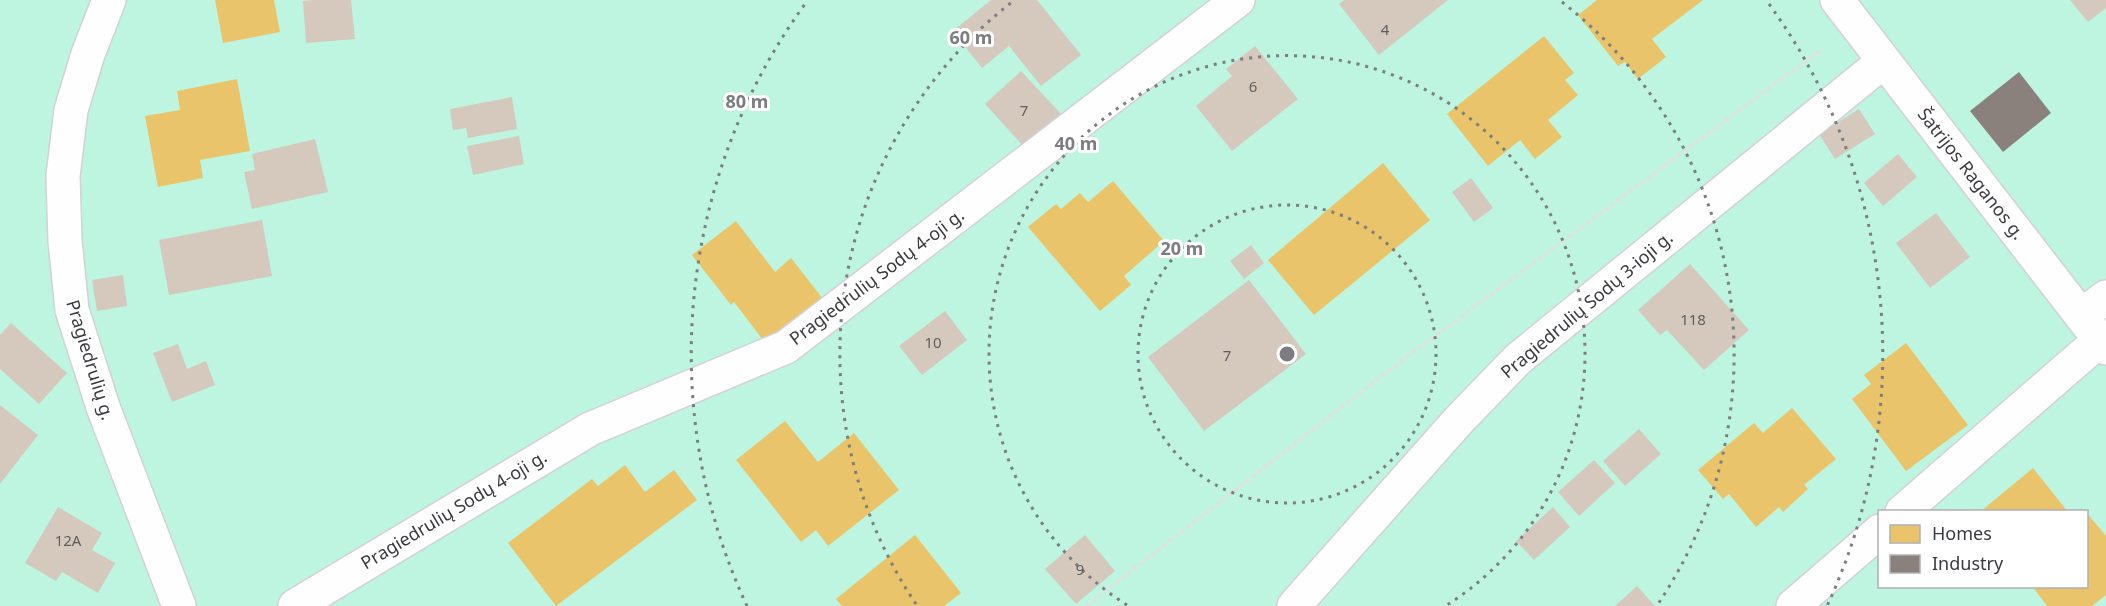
<svg xmlns="http://www.w3.org/2000/svg" width="2106" height="606" viewBox="0 0 2106 606" font-family="'Noto Sans',sans-serif">
  <style>
    .green { fill: #bef5e0; fill-rule: evenodd }
    .homes { fill: #e9c46a }
    .industry { fill: #8a817c }
    .building { fill: #d5c8bd }
    .lines { fill: none; stroke-linecap: round; stroke-linejoin: round }
    .minor-casing { stroke: #d2d1d7; stroke-width: 36 }
    .path { stroke: #e0e0e2; stroke-width: 4; stroke-dasharray: 4.5 3; stroke-linecap: butt }
    .minor { stroke: #fefeff; stroke-width: 33 }
    .ring { fill: none; stroke: #7c7c81; stroke-width: 3; stroke-dasharray: 3 6 }
    .labels { text-anchor: middle; stroke-width: 6; stroke-linejoin: round; paint-order: stroke }
    .number-label { font-size: 15px; fill: #615e5e }
    .street-label { font-size: 18px; fill: #3a3a3f; stroke: #fff }
    .centre { fill: #7c7c81; stroke: #fff; stroke-width: 3 }
    .ring-label { font-size: 18px; text-anchor: middle; font-weight: bold; fill: #7c7c81; stroke: #fff; stroke-width: 6; stroke-linejoin: round; paint-order: stroke }
  </style>
  <rect width="100%" height="100%" fill="#f7f6fc"/>
  <!-- green -->
  <path class="green" d="M0 0H2106V606H0ZM1880 512H2086V586H1880Z"/>
  <!-- homes -->
  <path class="homes" d="M215 0H274L280 32 223 43Z
    M1597 0H1703L1652 39 1666 57 1638 79 1625 62 1618 66 1578 15Z
    M1544 36 1574 73 1565 80 1578 95 1548 120 1562 137 1535 159 1520 140 1488 166 1447 114Z
    M237 79 250 151 200 160 203 178 158 187 145 116 180 110 177 91Z
    M1383 163 1430 220 1314 315 1268 260Z
    M1113 181 1164 241 1124 276 1131 285 1100 311 1028 227 1056 204 1061 209 1080 193 1088 202Z
    M736 221 775 272 791 258 827 304 770 349 734 302 731 305 692 255Z
    M1906 343 1968 425 1906 471 1852 399 1871 384 1864 375Z
    M1792 408 1836 459 1804 485 1808 489 1783 512 1779 507 1756 527 1729 494 1723 499 1698 470 1754 423 1763 433Z
    M785 421 818 462 854 433 899 490 828 546 816 530 801 542 736 460Z
    M625 465 645 492 674 470 697 500 556 606 508 543 592 479 598 486Z
    M2033 468 2068 512H1980Z
    M2086 512 2106 536V595L2092 606H2047L2032 586H2086Z
    M915 535 961 593 944 606H842L836 599Z"/>
  <!-- industry -->
  <path class="industry" d="M2019 72 2051 113 2003 152 1970 111Z"/>
  <!-- building -->
  <path class="building" d="M314 0H351L355 39 306 43 303 1Z
    M991 0H1037L1081 55 1041 86 1009 46 982 68 953 31Z
    M1344 0H1448L1379 55 1339 4Z
    M2070 0H2106V8L2088 22Z
    M1255 46 1298 99 1232 151 1196 106 1232 76 1226 69Z
    M1021 71 1064 117 1027 150 985 104Z
    M512 97 517 129 468 138 466 128 453 130 450 109Z
    M1859 109 1875 134 1835 159 1819 134Z
    M519 136 524 164 473 175 467 146Z
    M315 139 328 192 252 209 244 172 255 170 252 154Z
    M1898 154 1917 177 1883 206 1864 183Z
    M1471 178 1493 208 1474 222 1452 192Z
    M1936 213 1970 257 1930 288 1896 243Z
    M262 220 272 276 169 295 159 240Z
    M1251 245 1264 263 1244 279 1230 261Z
    M1690 264 1749 330 1704 370 1667 330 1660 335 1638 310Z
    M123 275 127 306 97 311 92 280Z
    M1249 280 1306 354 1204 431 1148 357Z
    M945 311 967 340 922 375 899 346Z
    M11 323 67 373 39 404 0 369V335Z
    M178 344 187 369 206 361 215 385 172 402 153 353Z
    M0 405 38 435 0 484Z
    M1639 429 1661 454 1625 486 1603 461Z
    M1594 460 1615 483 1579 516 1558 492Z
    M58 507 102 533 92 550 115 563 98 593 62 572 56 581 25 563Z
    M1553 507 1570 527 1534 560 1516 541Z
    M1085 535 1115 571 1076 604 1045 569Z
    M1637 586 1655 606H1615Z"/>
  <g class="lines">
    <defs>
      <path id="minor" d="M109 0 88 54 71 110 63 176 65 241 72 310 103 407 179 606
        M1837 0 2106 348
        M2081 316 2106 297
        M1902 512 2100 340
        M295 606 590 429 786 347 1238 0
        M1294 606 1459 420 1518 359 1884 61
        M1793 606 1880 531"/>
    </defs>
    <!-- minor casing -->
    <use href="#minor" class="minor-casing"/>
    <!-- path -->
    <path class="path" d="M1086 606 1400 362 1822 49"/>
    <!-- minor -->
    <use href="#minor" class="minor"/>
  </g>
  <!-- distance rings -->
  <g class="ring">
    <circle cx="1287" cy="354" r="149"/>
    <path d="M1127 605A298 298 0 1 1 1447 605"/>
    <path d="M916 604A447 447 0 0 1 1012 2M1562 2A447 447 0 0 1 1658 604"/>
    <path d="M747 606A596 596 0 0 1 805 4M1769 4A596 596 0 0 1 1827 606"/>
  </g>
  <g class="labels">
    <!-- number labels -->
    <g class="number-label">
      <text x="1385" y="35">4</text>
      <text x="1253" y="92">6</text>
      <text x="1024" y="116">7</text>
      <text x="1693" y="325">118</text>
      <text x="933" y="348">10</text>
      <text x="1227" y="361">7</text>
      <text x="68" y="546">12A</text>
      <text x="1080" y="575">9</text>
    </g>
    <!-- street labels -->
    <g class="street-label">
      <text transform="translate(1971 174) rotate(52)" y="6">Šatrijos Raganos g.</text>
      <text transform="translate(877 277) rotate(-37)" y="6">Pragiedrulių Sodų 4-oji g.</text>
      <text transform="translate(1587 305) rotate(-40)" y="6">Pragiedrulių Sodų 3-ioji g.</text>
      <text transform="translate(90 360) rotate(73)" y="6">Pragiedrulių g.</text>
      <text transform="translate(454 510) rotate(-31)" y="6">Pragiedrulių Sodų 4-oji g.</text>
    </g>
  </g>
  <circle cx="1287" cy="354" r="9" class="centre"/>
  <g class="ring-label">
    <text x="971" y="44">60 m</text>
    <text x="747" y="108">80 m</text>
    <text x="1076" y="150">40 m</text>
    <text x="1182" y="255">20 m</text>
  </g>
  <!-- legend -->
  <rect x="1878" y="510" width="210" height="78" fill="#ffffff" stroke="#b0b0b2" stroke-width="1.5"/>
  <rect x="1890" y="525" width="30" height="18" fill="#e9c46a" stroke="#b0b0b2" stroke-width="1.5"/>
  <text x="1932" y="540" font-size="18" fill="#3a3a3f">Homes</text>
  <rect x="1890" y="555" width="30" height="18" fill="#8a817c" stroke="#b0b0b2" stroke-width="1.5"/>
  <text x="1932" y="570" font-size="18" fill="#3a3a3f">Industry</text>
</svg>
